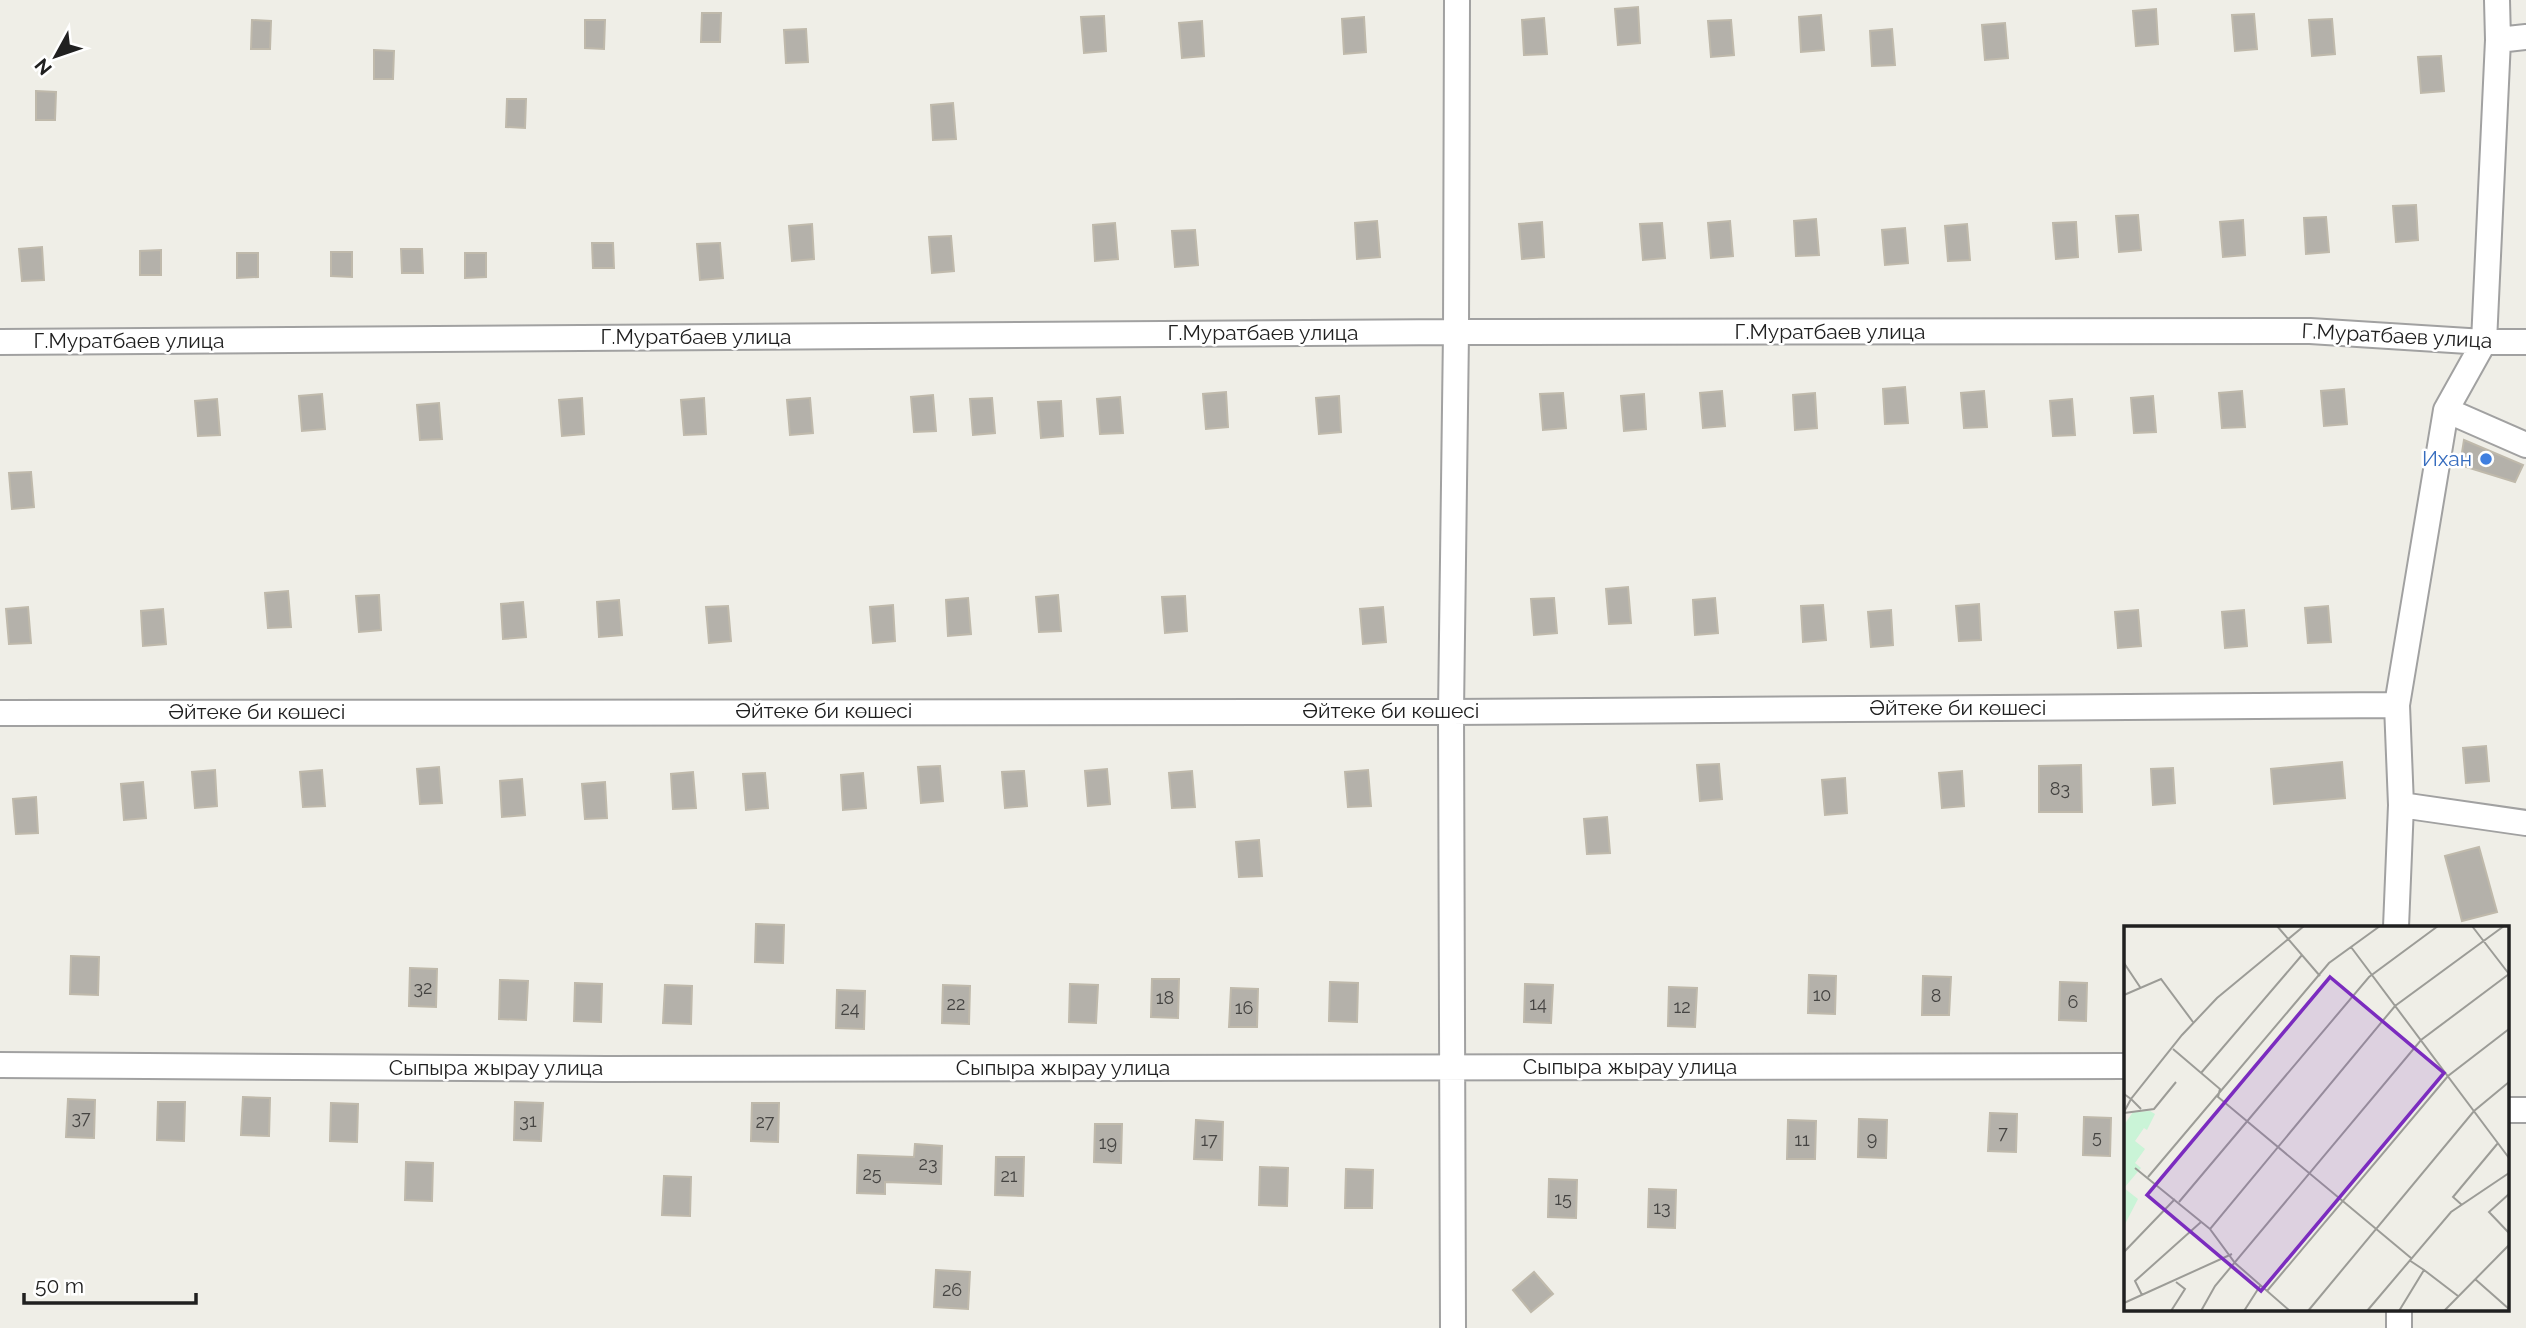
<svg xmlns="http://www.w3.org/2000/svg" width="2526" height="1328" viewBox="0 0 2526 1328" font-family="Raleway,sans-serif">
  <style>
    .building { fill: #b4b1aa; stroke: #bfb9ab; stroke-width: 2 }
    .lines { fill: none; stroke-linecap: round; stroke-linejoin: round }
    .minor-casing { stroke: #a1a1a1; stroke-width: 28 }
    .minor { stroke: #fff; stroke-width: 24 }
    .shop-dot { fill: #3f7fe0; stroke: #fff; stroke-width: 2.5 }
    .labels { text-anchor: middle; stroke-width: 5; stroke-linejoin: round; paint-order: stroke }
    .number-label { font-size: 18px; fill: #454442 }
    .street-label { font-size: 21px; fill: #202020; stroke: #fff }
    .shop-label { font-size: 21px; fill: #366cbe; stroke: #fff; text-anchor: end }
    .inset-road { fill: none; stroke: #9c9c97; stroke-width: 2 }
    .view { fill: #7b2cbf; fill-opacity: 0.15; stroke: #7b2cbf; stroke-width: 3.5 }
    .inset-edge { fill: none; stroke: #202020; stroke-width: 3.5 }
  </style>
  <rect width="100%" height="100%" fill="#efeee7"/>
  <!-- building -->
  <path class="building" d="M1638 7 1640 43 1618 45 1615 9Z
    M2156 9 2158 44 2136 46 2133 11Z
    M702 13H721L720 42H701Z
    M2254 14 2257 49 2235 51 2232 15Z
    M1821 15 1824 50 1801 52 1799 17Z
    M1104 16 1106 51 1084 53 1081 17Z
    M1364 17 1366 52 1344 54 1342 19Z
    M1544 18 1547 54 1524 55 1522 20Z
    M2332 19 2335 54 2312 56 2309 20Z
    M252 20 271 21 270 49H251Z
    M585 20H605L604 49 585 48Z
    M1731 20 1734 55 1711 57 1708 21Z
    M1202 21 1204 56 1182 58 1179 23Z
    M2005 23 2008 58 1985 60 1982 25Z
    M806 29 808 62 786 63 784 30Z
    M1892 29 1895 65 1872 66 1870 31Z
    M374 50 394 51 393 79H374Z
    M2441 56 2444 91 2421 93 2418 57Z
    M36 91 56 92 55 120H36Z
    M507 99H526L525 128 506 127Z
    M953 103 956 139 933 140 931 105Z
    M2416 205 2418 240 2396 242 2393 206Z
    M2138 215 2141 250 2119 252 2116 216Z
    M2326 217 2329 252 2306 254 2304 218Z
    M1816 219 1819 255 1796 256 1794 221Z
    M2243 220 2245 255 2223 257 2220 222Z
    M1377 221 1380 257 1357 259 1355 223Z
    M1730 221 1733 256 1711 258 1708 223Z
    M1542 222 1544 257 1522 259 1519 224Z
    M2076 222 2078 257 2056 259 2053 223Z
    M1115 223 1118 259 1095 261 1093 225Z
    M1662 223 1665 258 1643 260 1640 224Z
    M812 224 814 259 792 261 789 226Z
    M1967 224 1970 260 1948 261 1945 226Z
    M1905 228 1908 263 1885 265 1882 230Z
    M1195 230 1198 265 1175 267 1172 231Z
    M951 236 954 271 932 273 929 237Z
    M592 243H613L614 268H593Z
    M720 243 723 278 700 280 697 244Z
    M42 247 44 280 22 281 19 249Z
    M401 249H422L423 273H402Z
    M161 250V275H140V251Z
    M331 252H352V277L331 276Z
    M237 253H258V277L237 278Z
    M465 253H486V277L465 278Z
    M1905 387 1908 423 1885 424 1883 389Z
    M2344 389 2347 424 2324 426 2321 391Z
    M1722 391 1725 426 1703 428 1700 393Z
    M1984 391 1987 427 1964 428 1961 393Z
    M2242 391 2245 427 2222 428 2219 393Z
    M1226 392 1228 427 1206 429 1203 394Z
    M1563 393 1566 428 1543 430 1540 394Z
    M1815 393 1817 428 1795 430 1793 395Z
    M322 394 325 429 302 431 299 396Z
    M1644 394 1646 429 1624 431 1621 396Z
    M933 395 936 431 914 432 911 397Z
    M1339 396 1341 432 1319 434 1316 398Z
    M2153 396 2156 432 2134 433 2131 398Z
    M1120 397 1123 433 1100 434 1097 399Z
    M582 398 584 434 562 436 559 400Z
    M704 398 706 434 684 435 681 400Z
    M810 398 813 433 790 435 787 400Z
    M992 398 995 433 973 435 970 399Z
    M217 399 220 435 198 436 195 401Z
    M2072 399 2075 435 2053 436 2050 401Z
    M1061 401 1063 436 1041 438 1038 402Z
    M439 403 442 439 420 440 417 405Z
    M2464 440 2523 465 2515 482 2460 465Z
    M31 472 34 507 12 509 9 473Z
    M1628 587 1631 623 1609 624 1606 589Z
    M288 591 291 627 268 628 265 593Z
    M379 595 381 630 359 632 356 596Z
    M1058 595 1061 631 1039 632 1036 597Z
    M1185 596 1187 631 1165 633 1162 597Z
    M968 598 971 634 948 636 946 600Z
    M1554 598 1557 633 1534 635 1531 599Z
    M1715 598 1718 633 1695 635 1693 600Z
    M619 600 622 635 599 637 597 602Z
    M523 602 526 637 503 639 501 604Z
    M1979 604 1981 640 1959 641 1956 606Z
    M893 605 895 641 873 643 870 607Z
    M1823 605 1826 640 1803 642 1801 606Z
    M728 606 731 641 709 643 706 607Z
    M2328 606 2331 642 2308 643 2305 608Z
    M28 607 31 643 9 644 6 609Z
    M1383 607 1386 642 1363 644 1360 609Z
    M163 609 166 644 143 646 141 611Z
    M1891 610 1893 645 1871 647 1868 612Z
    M2138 610 2141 646 2118 648 2115 612Z
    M2244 610 2247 646 2225 648 2222 612Z
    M2486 746 2489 781 2466 783 2463 748Z
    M2342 762 2345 798 2274 804 2271 769Z
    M1719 764 1722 799 1700 801 1697 765Z
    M2081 765 2082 812H2039V766Z
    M940 766 943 801 921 803 918 767Z
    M439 767 442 803 420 804 417 769Z
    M2173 768 2175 803 2153 805 2151 769Z
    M1107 769 1110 804 1088 806 1085 771Z
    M215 770 217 806 195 808 192 772Z
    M322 770 325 806 303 807 300 772Z
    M1368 770 1371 806 1348 807 1345 772Z
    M1024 771 1027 806 1005 808 1002 772Z
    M1192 771 1195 807 1172 808 1169 773Z
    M1962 771 1964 806 1942 808 1939 773Z
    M693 772 696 808 673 809 671 774Z
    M765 773 768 808 746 810 743 774Z
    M863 773 866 808 843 810 841 775Z
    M1845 778 1847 813 1825 815 1822 780Z
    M522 779 525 815 502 817 500 781Z
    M143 782 146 818 124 820 121 784Z
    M605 782 607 818 585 819 582 784Z
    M36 797 38 833 16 834 13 799Z
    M1607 817 1610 853 1587 854 1584 819Z
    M1259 840 1262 876 1239 877 1236 842Z
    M2479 847 2497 912 2462 921 2445 856Z
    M756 924 784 925 783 963 755 962Z
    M71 956 99 957 98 995 70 994Z
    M410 968 437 969 436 1007 409 1006Z
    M1809 975 1836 976 1835 1014 1808 1013Z
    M1923 976 1951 977 1949 1015H1922Z
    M1152 979H1179L1178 1018 1151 1017Z
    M500 980 528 981 526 1020 499 1019Z
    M1330 982 1358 983 1357 1022 1329 1021Z
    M2060 982 2087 983 2086 1021 2059 1020Z
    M575 983 602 984 601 1022 574 1021Z
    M1070 984 1098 985 1096 1023 1069 1022Z
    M1525 984 1553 985 1551 1023 1524 1022Z
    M665 985 692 986 691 1024 663 1023Z
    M943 985 970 986 969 1024 942 1023Z
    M1669 987 1697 988 1695 1027 1668 1026Z
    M1231 988 1258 989 1257 1027H1229Z
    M837 990 865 991 864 1029 836 1028Z
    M243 1097 270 1098 269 1136 241 1135Z
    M68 1099 95 1100 94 1138 66 1137Z
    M158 1102H185L184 1141 157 1140Z
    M515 1102 543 1103 541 1141 514 1140Z
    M331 1103 358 1104 357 1142 330 1141Z
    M752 1103H779L778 1142 751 1141Z
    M1990 1113 2017 1114 2016 1152 1988 1151Z
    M2084 1117 2111 1118 2110 1156 2083 1155Z
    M1859 1119 1887 1120 1886 1158 1858 1157Z
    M1196 1120 1223 1122 1222 1160 1194 1159Z
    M1788 1120 1816 1121 1815 1159H1787Z
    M1095 1124H1122L1121 1163 1094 1162Z
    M915 1144 942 1146 941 1184 885 1182V1194L857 1193 858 1155 914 1157Z
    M996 1157H1024L1023 1196 995 1195Z
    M406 1162 433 1163 432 1201 405 1200Z
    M1260 1167 1288 1168 1287 1206 1259 1205Z
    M1346 1169 1373 1170 1372 1208H1345Z
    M664 1176 691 1177 690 1216 662 1215Z
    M1549 1179 1577 1180 1576 1218 1548 1217Z
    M1649 1189 1676 1190 1675 1228 1648 1227Z
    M936 1270 970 1272 968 1309 934 1307Z
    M1534 1272 1553 1294 1531 1312 1513 1290Z"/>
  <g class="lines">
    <defs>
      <path id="minor" d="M2498 40 2526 37
        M0 342 1456 332 2310 331 2484 342H2526
        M2446 410 2526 445
        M0 713 1451 712 2397 705 2446 410 2484 342 2498 40 2497 0
        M2401 805 2526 823
        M2396 927 2401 805 2397 705
        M0 1065 606 1069 2125 1066
        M2507 1110H2526
        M2399 1309V1328
        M1453 1328 1451 712 1456 332 1457 0"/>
    </defs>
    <!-- minor casing -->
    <use href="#minor" class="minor-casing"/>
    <!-- minor -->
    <use href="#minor" class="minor"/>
  </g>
  <!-- markers -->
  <circle class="shop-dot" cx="2486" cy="459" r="7"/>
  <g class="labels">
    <!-- number labels -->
    <g class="number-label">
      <text x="2060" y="795">83</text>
      <text x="423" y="994">32</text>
      <text x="1822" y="1001">10</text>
      <text x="1936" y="1002">8</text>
      <text x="1165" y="1004">18</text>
      <text x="2073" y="1008">6</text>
      <text x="956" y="1010">22</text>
      <text x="1538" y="1010">14</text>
      <text x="1682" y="1013">12</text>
      <text x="1244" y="1014">16</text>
      <text x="850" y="1015">24</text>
      <text x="81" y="1124">37</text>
      <text x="528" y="1127">31</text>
      <text x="765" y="1128">27</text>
      <text x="2003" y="1139">7</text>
      <text x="2097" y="1143">5</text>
      <text x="1872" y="1145">9</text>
      <text x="1209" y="1146">17</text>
      <text x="1802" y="1146">11</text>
      <text x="1108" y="1149">19</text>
      <text x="928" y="1170">23</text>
      <text x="872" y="1180">25</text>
      <text x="1009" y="1182">21</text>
      <text x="1563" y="1205">15</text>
      <text x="1662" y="1214">13</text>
      <text x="952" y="1296">26</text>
    </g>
    <!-- street labels -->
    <g class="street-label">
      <text x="1830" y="339">Г.Муратбаев улица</text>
      <text x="1263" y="340">Г.Муратбаев улица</text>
      <text transform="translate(2397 336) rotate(3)" y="7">Г.Муратбаев улица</text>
      <text x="696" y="344">Г.Муратбаев улица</text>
      <text x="129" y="348">Г.Муратбаев улица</text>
      <text x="1958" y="715">Әйтеке би көшесі</text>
      <text x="824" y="718">Әйтеке би көшесі</text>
      <text x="1391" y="718">Әйтеке би көшесі</text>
      <text x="257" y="719">Әйтеке би көшесі</text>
      <text x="1630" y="1074">Сыпыра жырау улица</text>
      <text x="496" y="1075">Сыпыра жырау улица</text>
      <text x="1063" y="1075">Сыпыра жырау улица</text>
    </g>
    <!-- shop labels -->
    <g class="shop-label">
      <text x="2472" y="466">Ихан</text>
    </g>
  </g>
  <!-- overview -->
  <g transform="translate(2124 926)">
    <rect width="385" height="385" fill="#efeee7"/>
    <path d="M26 185 31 188 23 204 20 202 11 215 21 223 11 237 17 242 0 262 14 273 0 300V199L9 186Z" fill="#caf4d7"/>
    <path class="inset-road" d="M153 0 196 50M348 0 385 48M227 21 385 232M0 37 16 61M0 69 37 53 69 96M49 123 96 163 94 171 287 332M77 147 178 29M0 168 7 173 0 186M17 183 7 173 58 109 93 72 180 0M0 187 30 183 52 156M11 242 86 303M24 251 205 37 256 0M385 268 365 286 385 307M55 276 245 51 314 0M338 279 329 271 374 217M0 326 51 273M300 344 334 370M351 353 385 383M143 365 324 150 385 103M18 369 11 355 77 296M0 377 108 328M47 385 61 363 52 356M77 385 91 360 297 114 385 48M120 385 136 360M166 385 111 337 86 303 271 80 380 0M184 385 350 185 385 156M243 385 327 286 385 247M275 385 300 344 285 334M320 385 385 319"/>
    <path class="view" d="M206 51 320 147 137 365 23 269Z"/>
    <rect width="385" height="385" class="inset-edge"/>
  </g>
  <!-- north arrow -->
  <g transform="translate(56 56) rotate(230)" stroke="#ffffff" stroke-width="5" paint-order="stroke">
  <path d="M0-5L12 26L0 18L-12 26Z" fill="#202020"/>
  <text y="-10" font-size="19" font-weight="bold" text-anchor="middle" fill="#202020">N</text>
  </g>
  <!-- scale -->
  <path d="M24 1293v10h172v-10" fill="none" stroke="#202020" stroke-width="3.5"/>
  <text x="35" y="1293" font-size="21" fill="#202020" stroke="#ffffff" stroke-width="5" paint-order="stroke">50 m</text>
</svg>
